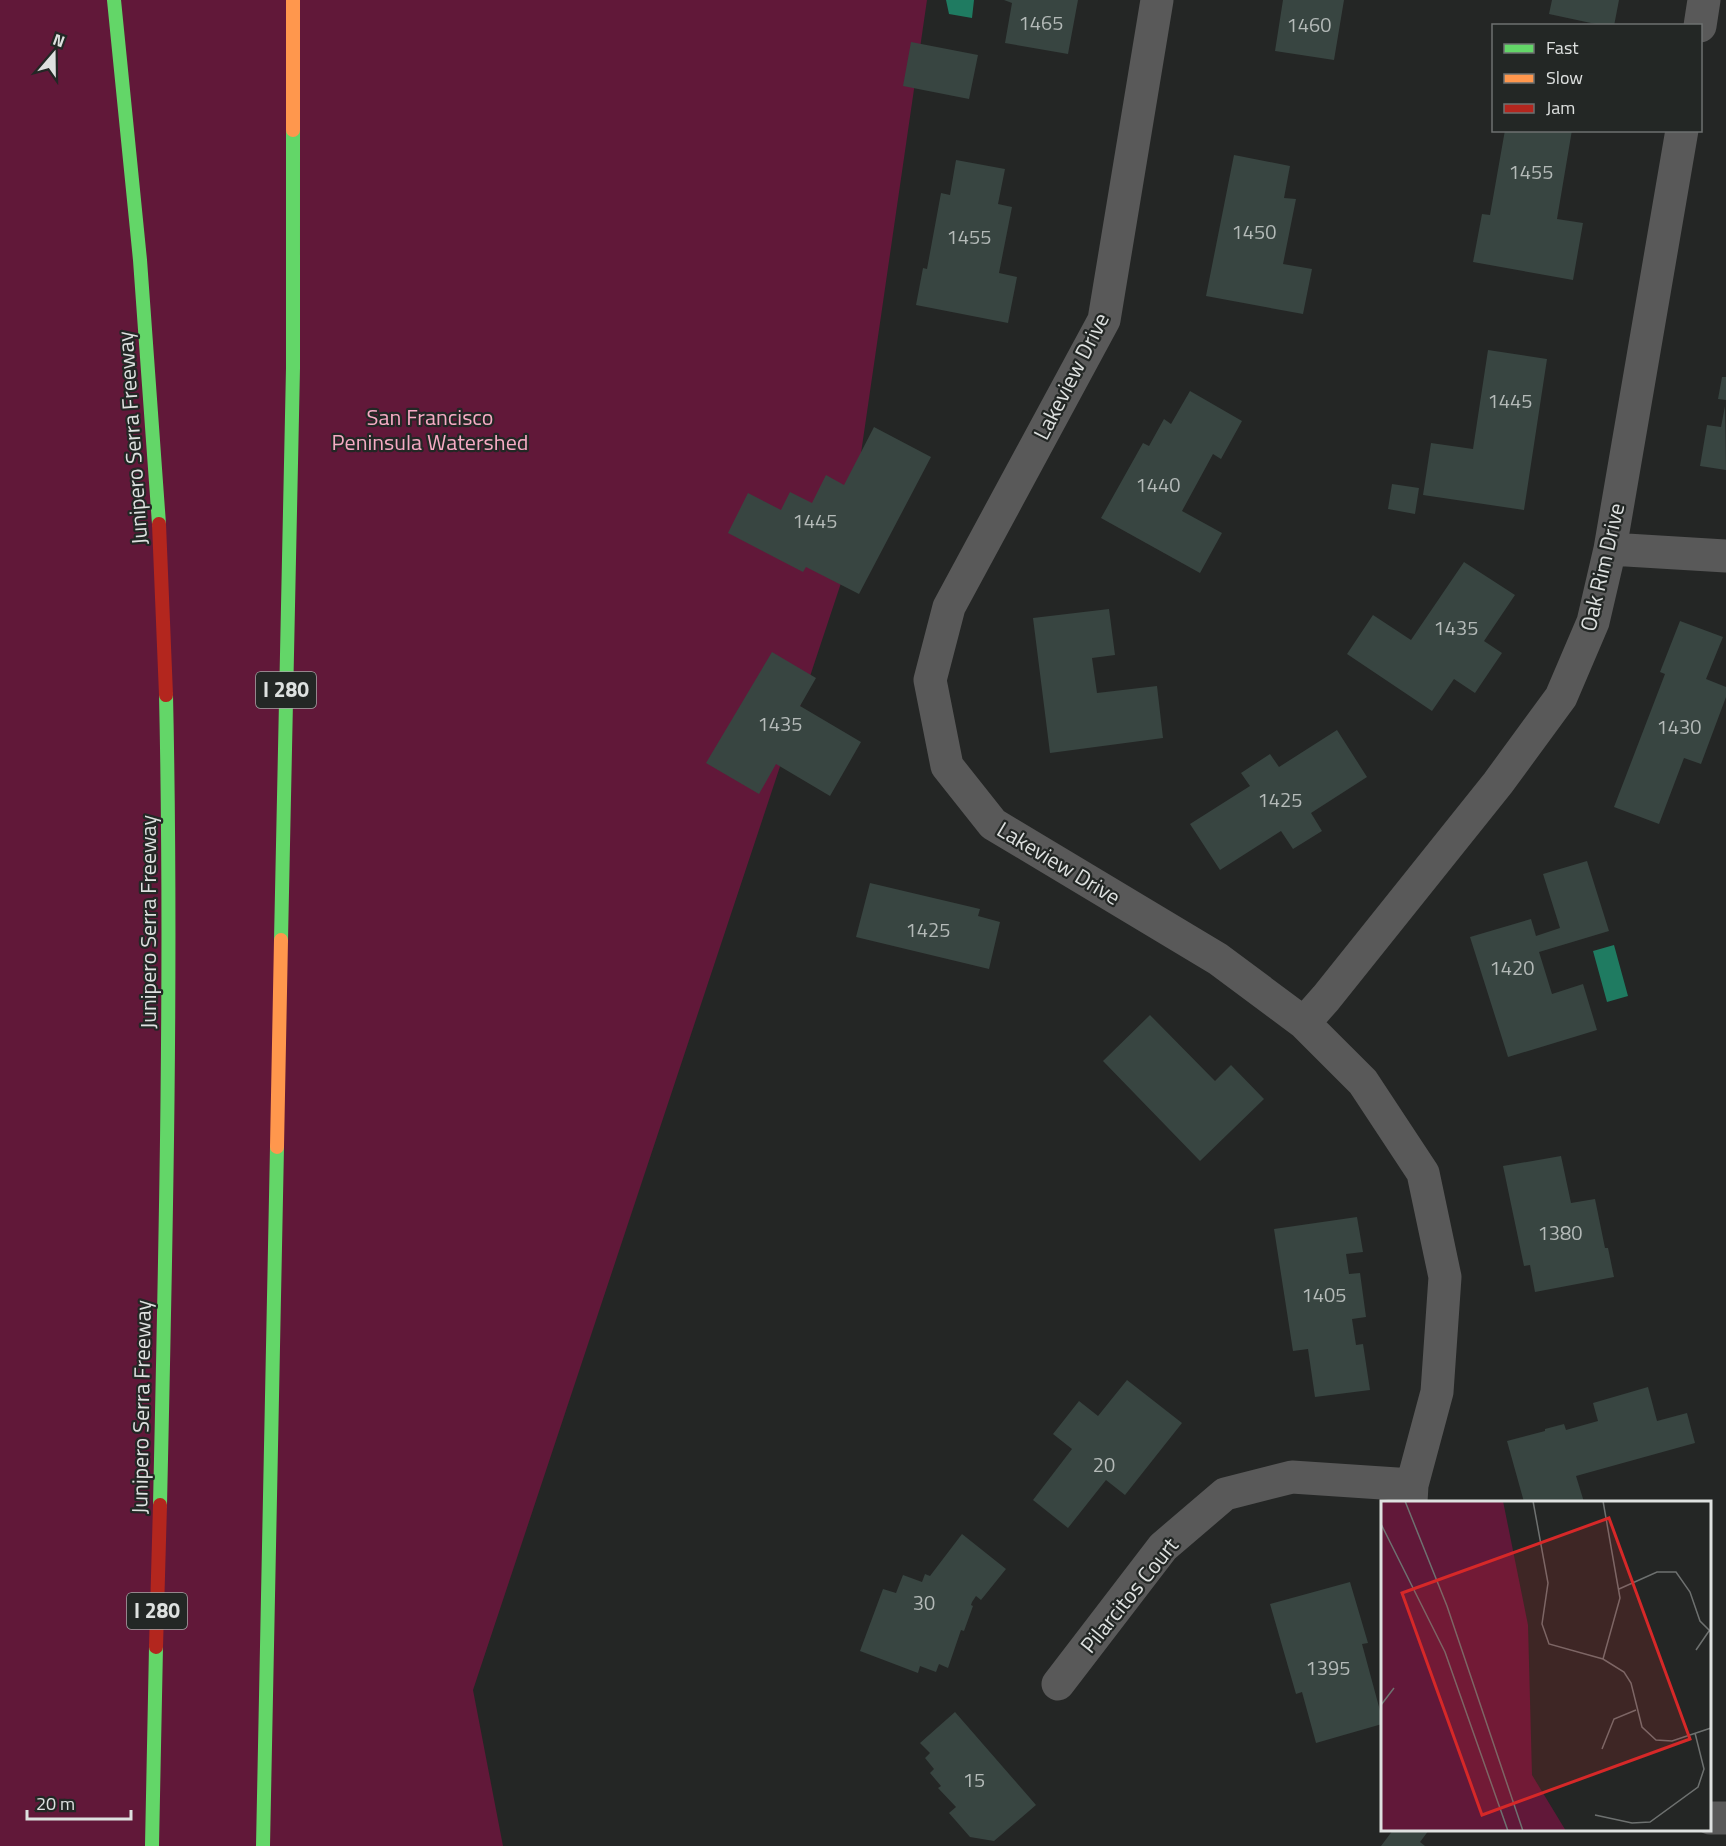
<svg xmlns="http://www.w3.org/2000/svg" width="1726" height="1846" viewBox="0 0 1726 1846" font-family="'Titillium Web',sans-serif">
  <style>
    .green { fill: #611839 }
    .water { fill: #1f7b61 }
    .building { fill: #384541 }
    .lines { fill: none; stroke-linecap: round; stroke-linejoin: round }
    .street { stroke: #595959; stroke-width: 33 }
    .fast { stroke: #63d668; stroke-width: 14 }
    .slow { stroke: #ff974d; stroke-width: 14 }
    .jam { stroke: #b3261e; stroke-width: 14 }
    .labels { text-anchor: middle; stroke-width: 4.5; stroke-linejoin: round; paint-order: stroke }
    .number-label { font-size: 20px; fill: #b4bab8 }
    .shield { fill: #232725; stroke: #a6a9a8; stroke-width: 1.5 }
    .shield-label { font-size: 21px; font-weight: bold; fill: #dee1e0 }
    .street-label { font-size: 22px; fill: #dee1e0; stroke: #232725 }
    .park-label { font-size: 22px; fill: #f6abc4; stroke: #232725 }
    .inset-road { fill: none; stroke: #6e7170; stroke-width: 1.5 }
    .view { fill: #d62828; fill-opacity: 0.15; stroke: #d62828; stroke-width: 3 }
    .inset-edge { fill: none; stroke: #dee1e0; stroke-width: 3 }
  </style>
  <rect width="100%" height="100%" fill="#242625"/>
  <!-- green -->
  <path class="green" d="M0 0H927L843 577 473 1690 503 1846H0Z"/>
  <!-- water -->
  <path class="water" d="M946 0H974L972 18 949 14Z
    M1614 945 1628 996 1607 1002 1593 951Z"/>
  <!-- building -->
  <path class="building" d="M1004 0H1078L1068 54 1005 43 1012 3Z
    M1283 0H1344L1334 60 1275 51Z
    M1552 0H1619L1614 26H1605L1549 14Z
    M911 42 978 55 969 99 903 86Z
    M1505 130H1572L1557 219 1583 223 1573 280 1473 262 1482 214 1490 215Z
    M1234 155 1290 166 1284 198 1296 199 1283 264 1312 269 1303 314 1206 296Z
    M956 160 1005 169 998 204 1012 207 999 273 1017 277 1008 323 916 305 923 268 927 269 941 193 950 195Z
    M1488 350 1547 359 1524 510 1423 495 1431 443 1473 449Z
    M1722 377H1726V400L1718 399Z
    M1190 391 1242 421 1221 459 1213 454 1182 511 1222 533 1200 573 1101 518 1143 443 1149 446 1164 419 1171 424Z
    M1725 406 1726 470 1700 466 1707 425 1721 427Z
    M874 427 931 457 859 594 806 567 803 572 728 533 748 493 781 510 790 492 812 503 826 475 844 485Z
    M1392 484 1419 488 1415 514 1388 509Z
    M1464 562 1515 595 1484 641 1502 653 1475 693 1454 679 1432 711 1347 654 1373 615 1411 640Z
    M1109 609 1115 655 1092 658 1097 693 1157 686 1163 738 1050 753 1033 618Z
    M1680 621 1723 637 1706 679 1726 687V697L1701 764 1684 758 1659 824 1614 807 1665 674 1660 672Z
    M772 652 816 678 800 706 861 742 830 796 776 764 759 794 706 763Z
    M1337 730 1367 777 1311 813 1322 831 1293 849 1281 831 1220 870 1190 824 1250 786 1241 773 1270 754 1279 767Z
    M1587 861 1609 931 1539 952 1552 994 1583 984 1597 1030 1508 1057 1470 937 1531 919 1536 936 1560 928 1543 874Z
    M870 883 980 909 978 916 1000 922 989 969 856 937Z
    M1150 1015 1215 1081 1231 1065 1264 1099 1200 1161 1103 1061Z
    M1561 1156 1571 1203 1595 1199 1605 1248H1608L1614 1277 1535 1292 1530 1265 1524 1266 1503 1166Z
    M1357 1217 1363 1252 1346 1254 1349 1274 1360 1273 1366 1317 1352 1319 1356 1345 1363 1344 1370 1390 1315 1397 1308 1349 1293 1351 1274 1229Z
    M1127 1380 1182 1423 1125 1495 1106 1480 1068 1528 1033 1500 1072 1449 1053 1434 1079 1401 1098 1416Z
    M1648 1387 1657 1421 1687 1413 1695 1443 1576 1476 1584 1502H1524L1507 1441 1545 1431V1429L1564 1424 1566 1430 1598 1421 1593 1403Z
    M962 1534 1006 1569 981 1600 976 1596 972 1602 971 1605 973 1606 964 1631 961 1630 948 1668 939 1664 936 1672 920 1666 918 1673 860 1651 883 1589 896 1593 903 1575 922 1582 925 1574 930 1576Z
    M1350 1582 1368 1643 1362 1644 1382 1718V1724L1316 1743 1302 1692 1296 1694 1270 1604Z
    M955 1712 1036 1805 994 1841 970 1837 949 1813 956 1807 938 1788 941 1786 930 1773 934 1769 925 1758 930 1753 920 1743Z
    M1393 1830H1429L1420 1842 1425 1846H1381Z"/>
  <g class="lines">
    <!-- street -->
    <path class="street" d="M1157 0 1104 320 949 607 930 680 947 766 993 824 1218 959 1304 1023 1363 1082 1423 1173 1445 1277 1437 1392 1412 1485 1411 1502
      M1700 26 1704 0
      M1610 549 1726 556
      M1304 1023 1326 998 1498 783 1561 697 1593 622 1610 549 1682 130
      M1058 1684 1163 1547 1225 1494 1292 1477 1412 1485
      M1710 1818H1726"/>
    <!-- fast -->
    <path class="fast" d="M114 0 140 260 159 524
      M281 940 293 368V130
      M160 1505C166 1235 172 965 166 695
      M152 1846 156 1647
      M263 1846 277 1147"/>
    <!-- slow -->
    <path class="slow" d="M293 0V130
      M277 1147 281 940"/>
    <!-- jam -->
    <path class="jam" d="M159 524 166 695
      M156 1647 160 1505"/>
  </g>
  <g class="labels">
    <!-- number labels -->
    <g class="number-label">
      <text x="1041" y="30">1465</text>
      <text x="1309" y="32">1460</text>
      <text x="1531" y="179">1455</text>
      <text x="1254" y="239">1450</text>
      <text x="969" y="244">1455</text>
      <text x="1510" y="408">1445</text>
      <text x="1158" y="492">1440</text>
      <text x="815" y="528">1445</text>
      <text x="1456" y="635">1435</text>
      <text x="780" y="731">1435</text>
      <text x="1679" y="734">1430</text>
      <text x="1280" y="807">1425</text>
      <text x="928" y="937">1425</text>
      <text x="1512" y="975">1420</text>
      <text x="1560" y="1240">1380</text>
      <text x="1324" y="1302">1405</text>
      <text x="1104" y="1472">20</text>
      <text x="924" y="1610">30</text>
      <text x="1328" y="1675">1395</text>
      <text x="974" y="1787">15</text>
    </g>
    <!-- shield labels -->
    <g class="shield">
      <rect x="256" y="672" width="60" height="36" rx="4.5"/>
      <rect x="127" y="1593" width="60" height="36" rx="4.5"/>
    </g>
    <g class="shield-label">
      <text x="286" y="697">I 280</text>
      <text x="157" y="1618">I 280</text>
    </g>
    <!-- street labels -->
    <g class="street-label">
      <text transform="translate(1071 376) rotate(-63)" y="8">Lakeview Drive</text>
      <text transform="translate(132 438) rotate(-94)" y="8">Junipero Serra Freeway</text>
      <text transform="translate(1602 567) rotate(-77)" y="8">Oak Rim Drive</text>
      <text transform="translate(1059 863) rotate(31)" y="8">Lakeview Drive</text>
      <text transform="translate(148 922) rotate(-90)" y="8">Junipero Serra Freeway</text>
      <text transform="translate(141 1407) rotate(-89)" y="8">Junipero Serra Freeway</text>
      <text transform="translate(1129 1595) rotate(-51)" y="8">Pilarcitos Court</text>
    </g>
    <!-- park labels -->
    <g class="park-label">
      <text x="430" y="425">San Francisco<tspan x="430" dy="25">Peninsula Watershed</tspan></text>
    </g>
  </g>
  <!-- overview -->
  <g transform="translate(1381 1501)">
    <rect width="330" height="330" fill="#242625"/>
    <path d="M122 0 147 124 151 274 185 330H0V1Z" fill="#611839"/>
    <path class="inset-road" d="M24 0 66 105 142 330M152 0 167 82 161 123 168 143 222 158 243 171 250 182 261 226 275 239 291 240 330 227M0 23 64 151 127 330M238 88 276 71H295L309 91 319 120 330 131M315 149 328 130M222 158 239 97 222 0M0 204 13 187M221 248 233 218 255 209M214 314 251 322 269 321 317 286 323 268 314 232"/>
    <path class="view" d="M228 17 309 238 101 314 21 92Z"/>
    <rect width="330" height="330" class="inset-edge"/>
  </g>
  <!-- legend -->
  <rect x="1492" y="24" width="210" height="108" fill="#232725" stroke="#6e7170" stroke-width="1.5"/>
  <rect x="1504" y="44" width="30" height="9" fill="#63d668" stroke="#6e7170" stroke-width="1.5"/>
  <text x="1546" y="54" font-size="18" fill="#dee1e0">Fast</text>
  <rect x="1504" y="74" width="30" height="9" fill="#ff974d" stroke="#6e7170" stroke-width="1.5"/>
  <text x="1546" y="84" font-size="18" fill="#dee1e0">Slow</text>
  <rect x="1504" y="104" width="30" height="9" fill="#b3261e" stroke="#6e7170" stroke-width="1.5"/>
  <text x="1546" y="114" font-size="18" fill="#dee1e0">Jam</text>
  <!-- north arrow -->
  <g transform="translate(54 54) rotate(20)" stroke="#232725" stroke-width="4.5" paint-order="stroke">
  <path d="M0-4.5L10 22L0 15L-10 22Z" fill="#dee1e0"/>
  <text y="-9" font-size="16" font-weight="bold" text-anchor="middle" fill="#dee1e0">N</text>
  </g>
  <!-- scale -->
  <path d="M27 1810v9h104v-9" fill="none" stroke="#dee1e0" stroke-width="3"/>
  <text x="36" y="1810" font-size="18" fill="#dee1e0" stroke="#232725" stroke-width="4.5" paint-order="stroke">20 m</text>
</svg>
